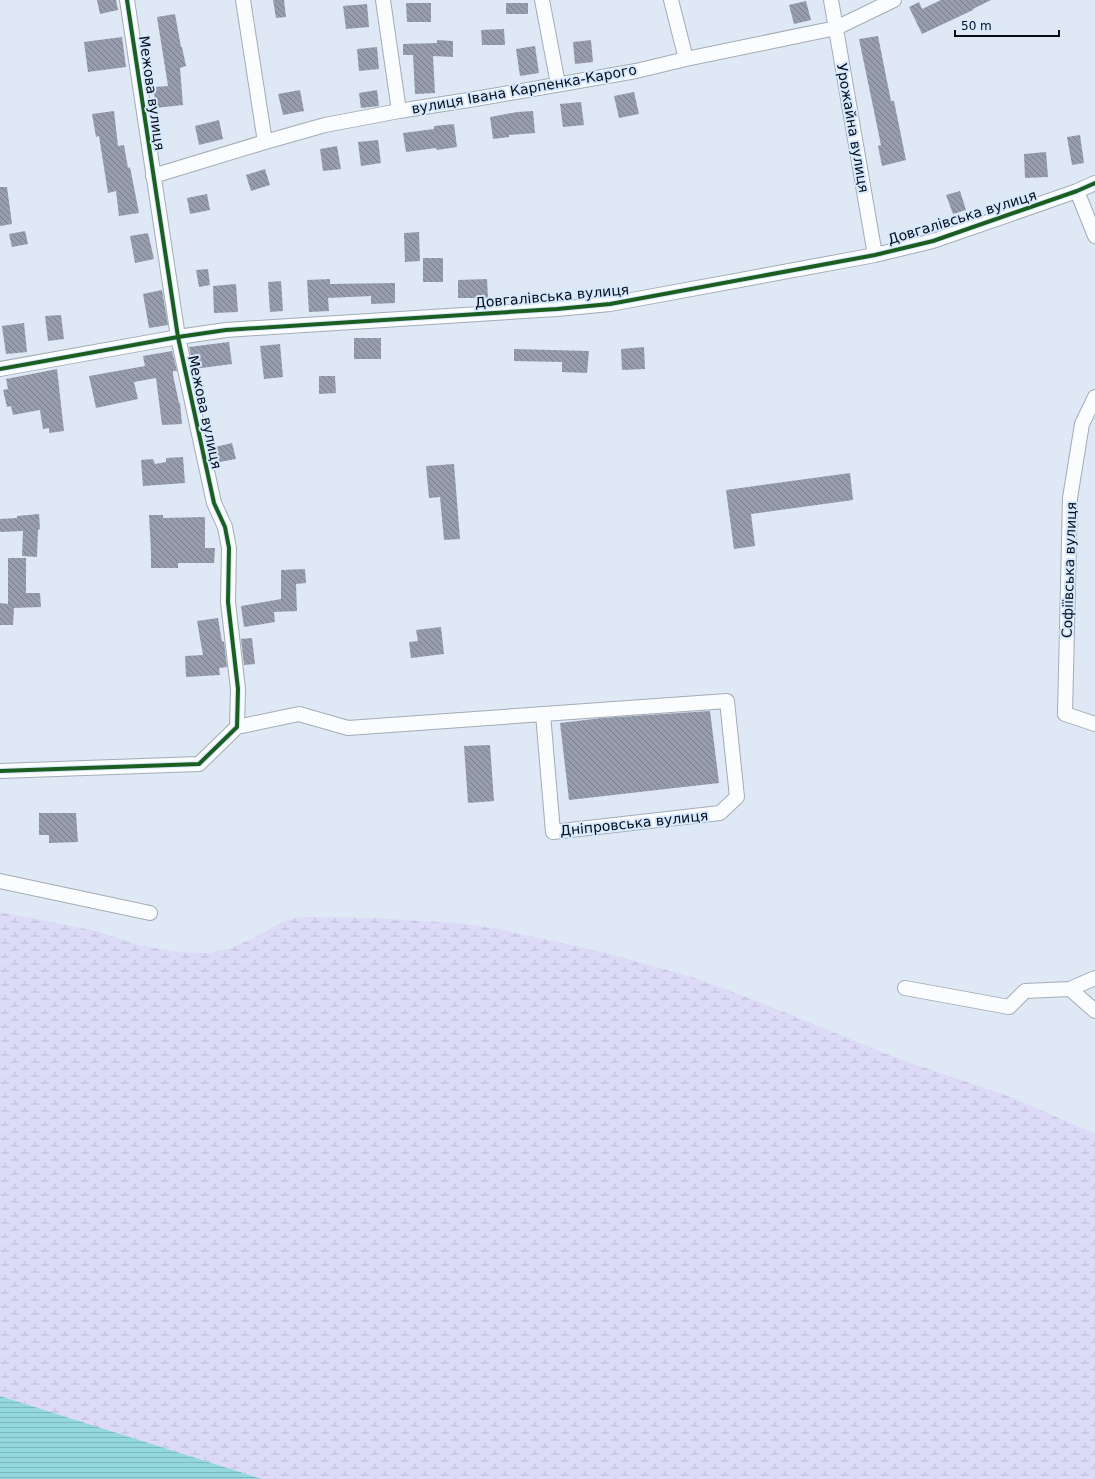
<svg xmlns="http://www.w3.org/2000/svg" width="1095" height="1479" viewBox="0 0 1095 1479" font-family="'DejaVu Sans',sans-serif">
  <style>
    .wetland { fill: url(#wetland-marsh) }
    .water { fill: url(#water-rules) }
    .building { fill: url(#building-back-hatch) }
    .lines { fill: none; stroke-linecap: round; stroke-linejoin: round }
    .minor-casing { stroke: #a3acb6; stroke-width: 16 }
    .minor { stroke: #fafcfe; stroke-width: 14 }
    .cycleway-casing { stroke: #d5e8fe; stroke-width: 6 }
    .cycleway { stroke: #1b5e20; stroke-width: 4 }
    .labels { text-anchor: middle; stroke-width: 4; stroke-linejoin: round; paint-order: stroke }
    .street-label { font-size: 14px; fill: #050c15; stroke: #d5e8fe }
  </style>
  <defs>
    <pattern id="wetland-marsh" width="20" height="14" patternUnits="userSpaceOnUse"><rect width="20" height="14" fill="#dddaf8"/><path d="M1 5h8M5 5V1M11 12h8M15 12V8" fill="none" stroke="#bcbad4"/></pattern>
    <pattern id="water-rules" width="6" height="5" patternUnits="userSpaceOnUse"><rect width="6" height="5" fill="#94d8df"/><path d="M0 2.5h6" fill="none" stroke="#7eb8be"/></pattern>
    <pattern id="building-back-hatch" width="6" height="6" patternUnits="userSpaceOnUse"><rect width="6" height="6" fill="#979dad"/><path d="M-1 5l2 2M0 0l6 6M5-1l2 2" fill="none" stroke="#797e8c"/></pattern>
  </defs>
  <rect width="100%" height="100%" fill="#dee9f5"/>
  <!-- wetland -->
  <path class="wetland" d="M0 912 96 931 139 945 178 952 208 953 232 948 256 937 280 923 292 919 305 917 369 918 458 923 494 928 606 953 692 977 749 998 899 1059 1011 1097 1095 1134V1479H262L0 1396Z"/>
  <!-- water -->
  <path class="water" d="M0 1396 262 1479H0Z"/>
  <!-- building -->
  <path class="building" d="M97 0H116L118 10 100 14Z
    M273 0H284L286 17 276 18Z
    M941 0H991L973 9V10L922 34 909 7 919 2 922 9Z
    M806 1 811 20 794 24 789 5Z
    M406 3H431V22H407Z
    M506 3H528V14H506Z
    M367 4 369 27 346 29 343 6Z
    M175 14 181 47H182L186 66 180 68 183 105 155 108 154 87 168 86 157 17Z
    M504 29 505 45H482L481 30Z
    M878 36 891 101H894L906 160 882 166 878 146 881 145 859 39Z
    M122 37 126 67 88 72 84 42Z
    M437 40 453 41V57L433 56 435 93 415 94 413 55H403V44L437 43Z
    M591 40 593 62 575 64 573 42Z
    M535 46 539 73 520 76 516 49Z
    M377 47 379 69 359 71 357 49Z
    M300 90 304 111 283 115 278 94Z
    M377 90 379 106 361 108 359 93Z
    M634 92 639 114 619 118 614 96Z
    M581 102 584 125 563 127 560 104Z
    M114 111 118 146 124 145 128 168 130 167 139 213 119 216 116 191 108 193 99 136 96 137 92 114Z
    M533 111 535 133 509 135V137L493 139 490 117 517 112Z
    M219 120 223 139 199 145 195 126Z
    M454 124 457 147 437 150 436 148 406 152 403 133 434 129V126Z
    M1080 135 1084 163 1072 165 1067 137Z
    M378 140 381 163 361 166 358 142Z
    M337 146 341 169 323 171 320 149Z
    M1046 152 1048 177 1025 178 1024 154Z
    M265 169 270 185 251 191 246 175Z
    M0 187H7L12 224 0 226Z
    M960 191 966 210 953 214 946 195Z
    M207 194 210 210 190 214 187 198Z
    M25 231 28 244 12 247 9 234Z
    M419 232 420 261 405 262 404 233Z
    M148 233 154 259 135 263 130 236Z
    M423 258H443V282H423Z
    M208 269 210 285 199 287 196 270Z
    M330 279V284L395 283V303L371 304V296L328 298 329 311 309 312 307 280Z
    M487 279 488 298H458V280Z
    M281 281 283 311 270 312 268 282Z
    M236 284 238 312 214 313 213 286Z
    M162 290 168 325 149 328 143 294Z
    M61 315 64 339 48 341 45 316Z
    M24 323 27 352 6 354 2 326Z
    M354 338H381V359H354Z
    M229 342 232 364 194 369 189 347Z
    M280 344 283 377 264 379 260 346Z
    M644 347 645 369 622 370 621 349Z
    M514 349 589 351 587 373 562 372V362L514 361Z
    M172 351 177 371H173V375L179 403H180L182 424 162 425 156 378 134 382 138 399 96 408 89 376 145 366 143 356Z
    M57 369 64 431 49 433V428L43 429 40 410 13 415 11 406 7 407 3 390 8 389 6 379Z
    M319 376H335L336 393 319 394Z
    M232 443 236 459 214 463 211 448Z
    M183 457 185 483 143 486 141 460 153 459 155 464 166 462V458Z
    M454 464 460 539 444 540 440 497 429 498 426 466Z
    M850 473 853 500 751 514 755 546 734 549 726 490Z
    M39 514 40 529 38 530 37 557 22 556 23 531 0 532V519L17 518V516Z
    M149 515H163V518L205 517V548H215L214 563H178V568H151V551Z
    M8 558H26V593H40L41 607 14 608 13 625H0V603L8 604Z
    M305 569 306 583 296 584 297 611 274 612 275 622 244 627 241 606 281 599V570Z
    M218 618 222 642 224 641 227 667 219 668 220 675 186 677 185 656 203 655 197 621Z
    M441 627 444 654 411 658 409 642 418 641 416 630Z
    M252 638 255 664 244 665 241 639Z
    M710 711 719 783 569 800 560 723 602 718Z
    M490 745 494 801 468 803 464 746Z
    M39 813H76L78 842 49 843V835H39Z"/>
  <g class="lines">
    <defs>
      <path id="minor" d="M243 0 265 142
        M383 0 399 111
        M542 0 558 84
        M671 0 686 59
        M831 0 875 255
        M153 176 265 142 325 125 399 111 481 98 636 71 686 59 836 28 894 0
        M1077 191 1095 236
        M0 369 178 337 226 330 557 309 610 304 875 255 933 241 1077 191 1095 183
        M1095 397 1082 424 1070 498 1065 714 1095 724
        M237 727 299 714 348 728 727 701 737 797 720 813 553 832 543 714
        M0 771 199 764 237 727 238 689 228 602 229 548 225 527 214 503 178 337 127 0
        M0 881 150 913
        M905 988 1009 1007 1025 991 1070 989 1095 1011
        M1070 989 1095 978"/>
    </defs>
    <!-- minor casing -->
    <use href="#minor" class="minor-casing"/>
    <!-- minor -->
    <use href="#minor" class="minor"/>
    <defs>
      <path id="cycleway" d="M0 369 178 337 226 330 557 309 610 304 875 255 933 241 1077 191 1095 183
        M0 771 199 764 237 727 238 689 228 602 229 548 225 527 214 503 178 337 127 0"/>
    </defs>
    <!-- cycleway casing -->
    <use href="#cycleway" class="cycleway-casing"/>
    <!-- cycleway -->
    <use href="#cycleway" class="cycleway"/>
  </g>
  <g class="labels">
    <!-- street labels -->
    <g class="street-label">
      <text transform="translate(524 89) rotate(-10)" y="5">вулиця Івана Карпенка-Карого</text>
      <text transform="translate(152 93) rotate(82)" y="5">Межова вулиця</text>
      <text transform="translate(853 128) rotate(80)" y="5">Урожайна вулиця</text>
      <text transform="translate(962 217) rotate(-17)" y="5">Довгалівська вулиця</text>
      <text transform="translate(552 296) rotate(-5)" y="5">Довгалівська вулиця</text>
      <text transform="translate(205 412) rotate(78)" y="5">Межова вулиця</text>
      <text transform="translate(1069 570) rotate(-88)" y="5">Софіївська вулиця</text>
      <text transform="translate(634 823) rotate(-6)" y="5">Дніпровська вулиця</text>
    </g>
  </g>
  <!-- scale -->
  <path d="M955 30v6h104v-6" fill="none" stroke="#050c15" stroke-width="2"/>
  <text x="961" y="30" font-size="12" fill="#050c15" stroke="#d5e8fe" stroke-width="3" paint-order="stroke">50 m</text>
</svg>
